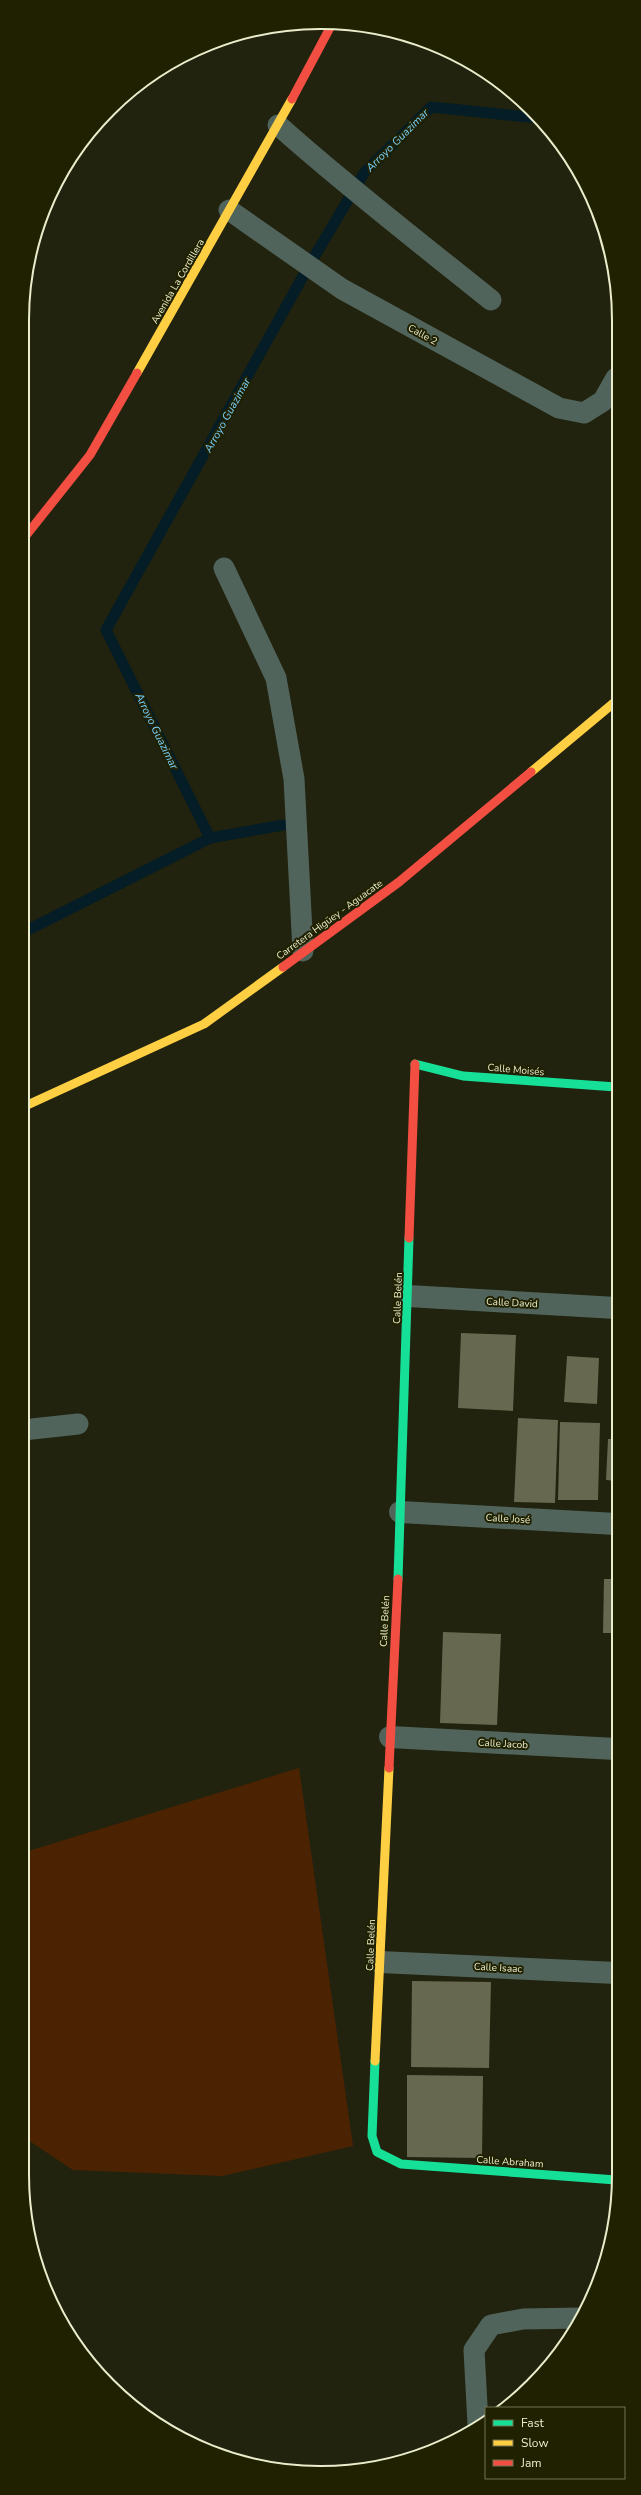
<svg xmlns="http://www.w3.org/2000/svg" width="641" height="2495" viewBox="0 0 641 2495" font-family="'Nunito Sans',sans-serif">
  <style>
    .green { fill: #4c2302 }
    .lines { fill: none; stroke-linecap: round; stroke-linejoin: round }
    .stream { stroke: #041d26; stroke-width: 11 }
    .building { fill: #676850 }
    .lane { stroke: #51645c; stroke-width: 21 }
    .street { stroke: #51645c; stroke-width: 22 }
    .fast { stroke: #16e098; stroke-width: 9 }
    .slow { stroke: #ffcf43; stroke-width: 9 }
    .jam { stroke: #f24e42; stroke-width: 9 }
    .labels { text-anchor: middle; stroke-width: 4; stroke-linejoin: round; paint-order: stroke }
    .street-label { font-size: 10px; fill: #eaedcb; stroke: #202100 }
    .water-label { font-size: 11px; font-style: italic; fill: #77d0fc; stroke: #202100 }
    .rim { fill: none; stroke: #eaedcb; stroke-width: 2 }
  </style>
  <rect width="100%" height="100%" fill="#21230e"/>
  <!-- green -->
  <path class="green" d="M299 1768 353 2146 222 2176 73 2170 22 2136V1853Z"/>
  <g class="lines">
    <!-- stream -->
    <path class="stream" d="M210 838 106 630 307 269 364 173 431 107 538 118
      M24 932 210 838 283 825"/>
  </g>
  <!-- building -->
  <path class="building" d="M461 1333 516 1335 513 1411 458 1408Z
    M567 1356 599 1358 597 1404 564 1402Z
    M518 1418 558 1420 555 1503 514 1502Z
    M560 1422 600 1423 598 1500H558Z
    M608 1439H616V1481L606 1480Z
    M604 1579H616V1633H603Z
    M443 1632 501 1634 497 1725 440 1723Z
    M412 1981 491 1982 489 2068 411 2067Z
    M407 2075 483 2076 482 2158 407 2157Z"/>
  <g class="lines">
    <!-- lane -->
    <path class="lane" d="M278 125C346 186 419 242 491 300
      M229 210 342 289 559 408 584 413 603 401 616 378
      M224 568 276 678 294 779 303 951
      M23 1430 78 1424
      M478 2424 474 2350 491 2325 523 2319 582 2318"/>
    <!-- street -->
    <path class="street" d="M408 1296 616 1308
      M400 1512 616 1524
      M390 1737 616 1749
      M380 1962 616 1973"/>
    <!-- fast -->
    <path class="fast" d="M415 1064 463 1076 616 1087
      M398 1579 409 1238
      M375 2061 372 2136 377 2152 401 2164 616 2180"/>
    <!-- slow -->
    <path class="slow" d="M137 373 292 99
      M531 772 616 701
      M23 1107 204 1024 283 967
      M375 2061 389 1768"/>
    <!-- jam -->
    <path class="jam" d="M292 99 332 24
      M24 538 90 455 137 373
      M283 967 399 882 531 772
      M409 1238 415 1064
      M389 1768 398 1579"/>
  </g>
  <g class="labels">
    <!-- street labels -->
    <g class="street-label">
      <text transform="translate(177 281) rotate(-60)" y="4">Avenida La Cordillera</text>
      <text transform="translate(423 334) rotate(29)" y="4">Calle 2</text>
      <text transform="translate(329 919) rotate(-36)" y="4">Carretera Higüey - Aguacate</text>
      <text transform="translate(516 1069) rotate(5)" y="4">Calle Moisés</text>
      <text transform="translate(397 1298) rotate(-88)" y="4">Calle Belén</text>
      <text transform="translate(512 1302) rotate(3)" y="4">Calle David</text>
      <text transform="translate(508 1518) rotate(3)" y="4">Calle José</text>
      <text transform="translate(384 1621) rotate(-87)" y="4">Calle Belén</text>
      <text transform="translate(503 1743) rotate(3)" y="4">Calle Jacob</text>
      <text transform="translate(370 1945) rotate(-88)" y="4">Calle Belén</text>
      <text transform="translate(498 1967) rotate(3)" y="4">Calle Isaac</text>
      <text transform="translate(510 2161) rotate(4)" y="4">Calle Abraham</text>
    </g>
    <!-- water labels -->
    <g class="water-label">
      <text transform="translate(397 140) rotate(-45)" y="4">Arroyo Guazimar</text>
      <text transform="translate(227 415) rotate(-61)" y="4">Arroyo Guazimar</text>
      <text transform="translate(157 731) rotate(64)" y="4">Arroyo Guazimar</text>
    </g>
  </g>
  <!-- crop -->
  <path d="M0 0H641V2495H0ZM320 29H321A291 291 0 0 1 612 320V2175A291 291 0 0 1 321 2466H320A291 291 0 0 1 29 2175V320A291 291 0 0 1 320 29Z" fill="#202100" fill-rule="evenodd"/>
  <path class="rim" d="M320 29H321A291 291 0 0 1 612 320V2175A291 291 0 0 1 321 2466H320A291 291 0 0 1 29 2175V320A291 291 0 0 1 320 29Z"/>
  <!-- legend -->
  <rect x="485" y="2407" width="140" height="72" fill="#202100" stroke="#717351"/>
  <rect x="493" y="2420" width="20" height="6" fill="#16e098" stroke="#717351"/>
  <text x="521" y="2427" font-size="12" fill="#eaedcb">Fast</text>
  <rect x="493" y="2440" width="20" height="6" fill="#ffcf43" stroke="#717351"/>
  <text x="521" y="2447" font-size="12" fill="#eaedcb">Slow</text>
  <rect x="493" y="2460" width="20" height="6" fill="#f24e42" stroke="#717351"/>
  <text x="521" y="2467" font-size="12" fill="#eaedcb">Jam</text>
</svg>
